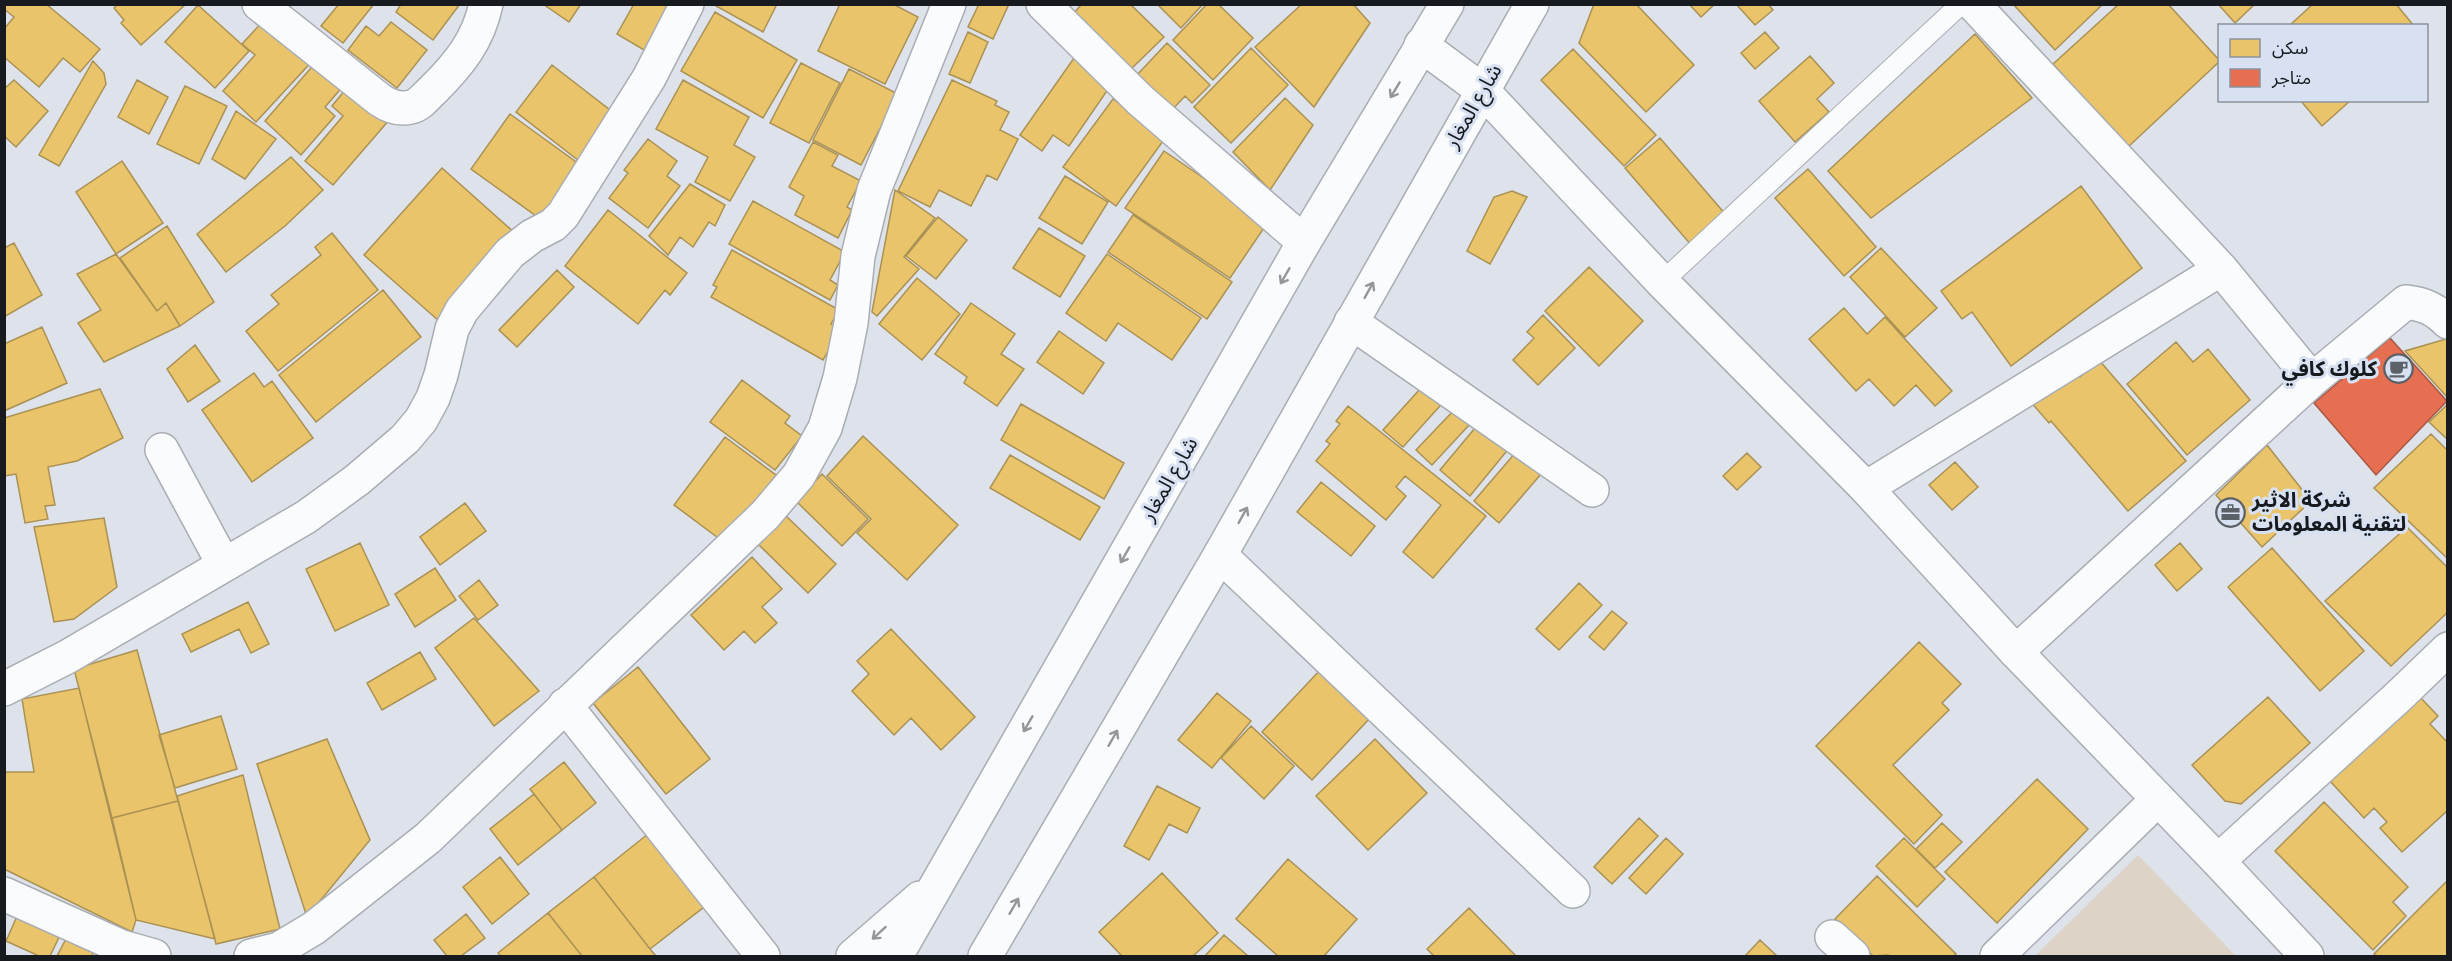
<svg xmlns="http://www.w3.org/2000/svg" width="2452" height="961" viewBox="0 0 2452 961" font-family="Signika,'Noto Sans Arabic',sans-serif">
  <style>
    .green { fill: #ddd4c7 }
    .homes { fill: #e9c46a; stroke: #aa9154; stroke-width: 1.5 }
    .shops { fill: #e76f51; stroke: #a95642; stroke-width: 1.5 }
    .lines { fill: none; stroke-linecap: round; stroke-linejoin: round }
    .service-casing { stroke: #a9adb3; stroke-width: 22 }
    .minor-casing { stroke: #a9adb3; stroke-width: 36 }
    .tertiary-casing { stroke: #a9adb3; stroke-width: 36 }
    .secondary-casing { stroke: #a9adb3; stroke-width: 36 }
    .service { stroke: #fafbfc; stroke-width: 20 }
    .minor { stroke: #fafbfc; stroke-width: 33 }
    .tertiary { stroke: #fafbfc; stroke-width: 33 }
    .secondary { stroke: #fafbfc; stroke-width: 33 }
    .oneway { stroke: #949699 }
    .labels { text-anchor: middle; stroke-width: 6; stroke-linejoin: round; paint-order: stroke }
    .street-label { font-size: 21px; fill: #171b20; stroke: #d7e1f1 }
    .poi-label { font-size: 21px; font-weight: bold; fill: #171b20; stroke: #d7e1f1; text-anchor: end }
  </style>
  <rect width="100%" height="100%" fill="#dde2eb"/>
  <!-- green -->
  <path class="green" d="M2138 855 2236 956H2035Z"/>
  <!-- homes -->
  <path class="homes" d="M4 4H46L100 49 80 72 63 58 39 87 4 57V29L14 17 4 9Z
    M118 4H186L141 45 121 23 124 20 114 8Z
    M339 4H374L343 43 321 26Z
    M401 4H460L433 40 396 12Z
    M543 4H581L569 22Z
    M634 4H671L644 50 617 34Z
    M717 4H777L763 32 716 6Z
    M840 4H893L918 17 885 84 818 51Z
    M979 4H1009L993 39 968 27Z
    M1082 4H1130L1164 37 1130 70 1073 14Z
    M1157 4H1203L1181 28Z
    M1207 4H1218L1253 38 1213 80 1173 40Z
    M1302 4H1353L1370 23 1314 107 1255 47Z
    M1594 4H1636L1694 65 1646 112 1579 43Z
    M1689 4H1715L1701 17Z
    M1736 4H1768L1773 10 1755 25Z
    M2013 4H2103L2055 50Z
    M2119 4H2168L2220 61 2128 147 2053 64Z
    M2218 4H2255L2235 23Z
    M2313 4H2396L2414 26H2289Z
    M198 5 249 51 215 88 165 42Z
    M715 12 797 60 763 118 681 71Z
    M266 18 315 58 256 122 223 91 255 55 242 44Z
    M391 22 427 50 397 88 348 50 366 26 379 36Z
    M968 32 988 42 970 83 949 74Z
    M1765 32 1779 48 1755 69 1741 53Z
    M1975 34 2032 98 1871 218 1828 171Z
    M1167 43 1210 85 1192 103 1185 96 1171 111 1136 76Z
    M1251 48 1288 85 1231 143 1194 107Z
    M1573 49 1656 135 1624 166 1541 80Z
    M1810 56 1834 83 1817 99 1829 112 1795 142 1759 101Z
    M1074 58 1111 85 1069 146 1053 135 1042 151 1020 135Z
    M93 61 104 73 106 84 59 166 39 155Z
    M317 61 344 85 325 107 335 116 301 155 265 121Z
    M801 63 840 83 809 143 770 123Z
    M552 65 619 117 583 164 516 112Z
    M849 69 898 94 861 165 813 140Z
    M14 80 48 111 16 147 4 136V89Z
    M137 80 168 97 149 134 118 117Z
    M683 80 749 117 734 145 755 157 730 201 695 182 708 157 656 129Z
    M952 80 997 101 995 105 1009 112 1000 130 1018 139 997 180 987 175 971 206 939 190 930 207 898 191Z
    M350 84 390 119 333 185 305 161 343 116 332 106Z
    M185 86 227 106 199 164 157 144Z
    M1285 98 1313 125 1270 190 1233 152Z
    M1113 99 1166 137 1116 206 1063 167Z
    M2300 100H2351L2322 126Z
    M236 111 276 139 245 179 212 159Z
    M510 114 583 167 543 221 471 169Z
    M1660 138 1726 215 1692 246 1625 168Z
    M648 139 677 161 667 176 680 186 648 228 609 198 628 173 624 170Z
    M813 142 838 155 832 166 861 181 847 207 852 210 838 238 795 215 804 196 789 187Z
    M1164 151 1268 222 1230 278 1125 208Z
    M291 157 323 190 285 226 226 272 197 234Z
    M122 161 163 223 116 254 76 192Z
    M442 168 516 234 439 321 364 255Z
    M1808 169 1876 247 1844 276 1775 198Z
    M1065 176 1108 202 1082 244 1039 218Z
    M690 184 725 205 715 226 709 222 693 247 680 237 668 255 649 236Z
    M2081 186 2142 268 2011 366 1972 312 1962 319 1941 291Z
    M895 190 935 218 904 257 919 269 877 316 872 312Z
    M1512 191 1527 197 1490 264 1467 251 1494 197Z
    M753 201 845 252 830 280 838 285 830 300 729 244Z
    M608 210 687 273 670 295 665 290 638 324 565 266Z
    M1133 215 1232 282 1207 319 1108 252Z
    M938 217 967 240 936 279 906 256Z
    M167 226 214 302 180 326 166 303 157 311 120 258Z
    M1039 228 1085 256 1060 297 1013 268Z
    M332 233 378 290 278 371 246 331 279 304 271 295 321 255 315 247Z
    M14 243 42 295 4 317V248Z
    M1881 248 1937 308 1905 337 1850 277Z
    M732 250 839 310 831 324 841 329 823 360 711 297 717 287 713 285Z
    M116 254 157 311 166 303 180 326 104 362 78 323 101 310 77 274Z
    M1107 254 1201 318 1172 360 1118 323 1106 341 1066 313Z
    M1589 267 1643 321 1599 366 1545 311Z
    M557 270 574 287 517 347 499 330Z
    M917 278 960 314 922 360 879 324Z
    M383 290 421 337 316 422 279 375Z
    M971 303 1015 334 1001 354 1024 369 997 406 964 383 967 377 935 354Z
    M1844 308 1867 334 1885 317 1952 391 1935 406 1916 385 1894 406 1869 379 1856 391 1809 339Z
    M1543 315 1575 348 1538 385 1513 360 1534 338 1527 332Z
    M42 327 67 383 4 411V344Z
    M1059 331 1104 363 1083 394 1037 362Z
    M2446 339 2448 340V398L2405 351Z
    M2176 342 2193 362 2208 349 2250 400 2187 455 2127 384Z
    M195 345 220 381 188 402 167 369Z
    M2099 360 2186 461 2128 511 2051 421 2049 423 2029 400 2070 365 2080 377Z
    M254 373 264 387 272 381 313 438 252 482 202 410Z
    M1429 379 1448 397 1403 447 1383 430Z
    M742 380 790 416 785 423 802 436 775 470 710 422Z
    M100 389 123 438 77 461 48 467 55 505 45 506 48 519 25 523 16 474 4 476V418Z
    M1021 404 1124 463 1104 499 1001 440Z
    M2448 404V440L2429 422Z
    M1348 406 1486 516 1433 578 1403 552 1441 505 1405 476 1396 487 1406 496 1386 520 1316 461 1330 444 1326 441 1340 424 1336 421Z
    M1454 410 1470 424 1432 465 1416 450Z
    M1480 422 1510 447 1470 496 1440 470Z
    M2431 434 2448 451V559L2374 488Z
    M863 436 958 525 907 580 857 533 871 519 827 476Z
    M725 437 776 475 725 543 674 505Z
    M2267 445 2311 501 2262 547 2216 495Z
    M1516 452 1541 474 1499 523 1474 501Z
    M1747 453 1761 467 1737 490 1723 476Z
    M1010 455 1100 507 1080 540 990 488Z
    M1955 462 1978 487 1952 510 1929 485Z
    M822 474 868 519 842 546 796 501Z
    M1321 482 1375 526 1351 556 1297 512Z
    M465 503 486 531 440 565 420 537Z
    M785 515 836 564 808 593 757 543Z
    M104 518 117 587 74 619 54 622 34 527Z
    M2407 527 2448 568V612L2391 666 2325 601Z
    M360 543 389 605 335 631 306 569Z
    M2180 543 2202 569 2177 591 2155 565Z
    M2272 548 2364 651 2320 691 2228 587Z
    M752 557 782 589 762 607 777 623 755 643 744 631 724 650 691 615Z
    M435 568 456 600 415 627 395 594Z
    M479 580 498 605 478 620 459 596Z
    M1579 583 1602 605 1559 650 1536 629Z
    M248 602 269 644 251 653 239 629 191 652 182 634Z
    M1612 611 1627 623 1604 650 1589 637Z
    M474 618 539 691 494 726 435 648Z
    M891 629 975 717 941 750 911 718 894 735 852 691 869 674 857 661Z
    M1919 642 1961 684 1942 703 1949 710 1893 765 1942 815 1914 844 1816 746Z
    M137 650 178 801 112 818 74 669Z
    M420 652 436 679 382 710 367 683Z
    M638 667 710 759 666 794 593 703Z
    M1321 669 1371 717 1312 780 1262 732Z
    M79 688 136 920 132 932 4 869V772H34L22 699Z
    M1217 693 1251 721 1212 768 1178 740Z
    M2419 696 2438 716 2430 724 2448 743V813L2446 812 2402 852 2380 828 2387 822 2374 808 2364 818 2330 781Z
    M2268 697 2310 743 2241 804 2225 801 2192 765Z
    M221 716 237 769 175 788 159 735Z
    M1251 726 1294 766 1264 799 1221 758Z
    M327 739 370 840 307 917 257 764Z
    M1375 739 1427 793 1368 850 1316 796Z
    M564 762 596 803 562 830 530 789Z
    M243 775 280 929 216 944 177 796Z
    M2037 779 2088 829 1997 923 1945 872Z
    M1157 786 1200 808 1187 833 1169 824 1149 860 1124 846Z
    M534 794 562 830 518 865 490 829Z
    M178 801 215 939 136 920 112 818Z
    M2324 802 2408 887 2393 902 2406 916 2373 950 2275 851Z
    M1639 818 1658 836 1612 884 1594 867Z
    M1942 823 1962 842 1935 868 1916 849Z
    M648 834 704 907 650 949 594 877Z
    M1666 838 1683 854 1646 894 1629 878Z
    M1904 838 1945 879 1917 907 1876 866Z
    M500 857 529 894 492 924 463 887Z
    M1288 859 1357 919 1324 956H1278L1236 919Z
    M1162 873 1218 933 1193 956H1122L1099 932Z
    M1877 876 1956 954 1953 956H1890L1888 955 1873 956 1835 919Z
    M594 877 650 949 656 956H582L548 913Z
    M2448 880V956H2377L2374 954Z
    M1469 908 1516 956H1434L1427 949Z
    M548 913 582 956H501L498 953Z
    M18 914 61 933 50 956H39L6 941Z
    M466 914 485 938 461 956H447L434 940Z
    M1224 935 1248 956H1205Z
    M67 937 94 951 92 956H57Z
    M1760 940 1777 956H1745Z"/>
  <!-- shops -->
  <path class="shops" d="M2390 338 2447 401 2376 475 2314 403Z"/>
  <g class="lines">
    <defs>
      <path id="service" d="M1662 282 1961 4"/>
      <path id="minor" d="M259 4 380 100C389 106 400 110 411 107 420 105 426 96 433 90 459 64 478 41 486 4
        M1043 4 1140 100 1304 242
        M1973 4 2221 269 2312 380
        M1351 322 1592 490
        M162 450 224 565
        M1866 488 2221 269
        M1220 555 1573 891
        M2016 652 2312 380 2406 302C2424 304 2435 309 2448 322
        M4 689 67 657 306 517 357 480 405 439 421 420 433 398 441 375 452 329 462 310 510 253 532 236 553 225 563 215 649 78 687 4
        M565 705 763 956
        M2218 861 2399 696 2448 649
        M4 894 122 947 154 956
        M1832 937 1853 956
        M251 956 279 949 314 928 428 838 765 515 799 475 825 428 840 378 851 323 858 256 874 190 949 4
        M1997 956 2158 799"/>
      <path id="tertiary" d="M1421 45 1482 90 1662 282 1866 488 2016 652 2218 861 2307 956"/>
      <path id="secondary" d="M853 956 920 898
        M896 956 1304 242 1447 4
        M985 956 1220 555 1532 4"/>
    </defs>
    <!-- service casing -->
    <use href="#service" class="service-casing"/>
    <!-- minor casing -->
    <use href="#minor" class="minor-casing"/>
    <!-- tertiary casing -->
    <use href="#tertiary" class="tertiary-casing"/>
    <!-- secondary casing -->
    <use href="#secondary" class="secondary-casing"/>
    <!-- service -->
    <use href="#service" class="service"/>
    <!-- minor -->
    <use href="#minor" class="minor"/>
    <!-- tertiary -->
    <use href="#tertiary" class="tertiary"/>
    <!-- secondary -->
    <use href="#secondary" class="secondary"/>
  </g>
  <!-- one-way arrows -->
  <defs><path id="oneway-shaft" d="M-6 0H5M1.5-3L5.5 0L1.5 3" fill="none" stroke-width="1.6" stroke-linecap="round" stroke-linejoin="round" transform="scale(1.5)"/></defs>
  <g class="oneway">
    <use href="#oneway-shaft" transform="translate(1395 90) rotate(121)"/>
    <use href="#oneway-shaft" transform="translate(1285 276) rotate(120)"/>
    <use href="#oneway-shaft" transform="translate(1369 290) rotate(-61)"/>
    <use href="#oneway-shaft" transform="translate(1243 515) rotate(-61)"/>
    <use href="#oneway-shaft" transform="translate(1125 555) rotate(120)"/>
    <use href="#oneway-shaft" transform="translate(1028 724) rotate(120)"/>
    <use href="#oneway-shaft" transform="translate(1113 738) rotate(-60)"/>
    <use href="#oneway-shaft" transform="translate(1014 906) rotate(-60)"/>
    <use href="#oneway-shaft" transform="translate(879 933) rotate(138)"/>
  </g>
  <!-- icons -->
  <defs>
    <symbol id="cafe-ring" viewBox="-11 -11 22 22"><circle r="9.5" fill="#d7e1f1" stroke="#5c6167" stroke-width="1.5"/><path d="M-5.5-4.5H6V0H3Q3 3.5 0 3.5H-2.5Q-5.5 3.5-5.5 0ZM3-3.2v2h1.7v-2ZM-6 4.5H4V6H-6Z" fill="#5c6167"/></symbol>
    <symbol id="office-ring" viewBox="-11 -11 22 22"><circle r="9.5" fill="#d7e1f1" stroke="#5c6167" stroke-width="1.5"/><path d="M-6-3h4V-5.5h4V-3h4V5H-6ZM-1-4.5V-3h2v-1.5ZM-6 0V1H6V0Z" fill="#5c6167"/></symbol>
  </defs>
  <g fill-rule="evenodd">
    <use href="#cafe-ring" x="2382" y="352" width="33" height="33"/>
    <use href="#office-ring" x="2214" y="496" width="33" height="33"/>
  </g>
  <g class="labels">
    <!-- street labels -->
    <g class="street-label">
      <text transform="translate(1473 106) rotate(-60)" y="7">شارع المغار</text>
      <text transform="translate(1169 479) rotate(-60)" y="7">شارع المغار</text>
    </g>
    <!-- poi labels -->
    <g class="poi-label">
      <text x="2377" y="376">كلوك كافي</text>
      <text x="2252" y="507" text-anchor="start">شركة الاثير<tspan x="2252" dy="24">لتقنية المعلومات</tspan></text>
    </g>
  </g>
  <!-- border -->
  <rect width="2452" height="961" fill="none" stroke="#171b20" stroke-width="12"/>
  <!-- legend -->
  <rect x="2218" y="24" width="210" height="78" fill="#d7e1f1" stroke="#8a929d" stroke-width="1.5"/>
  <rect x="2230" y="39" width="30" height="18" fill="#e9c46a" stroke="#8a929d" stroke-width="1.5"/>
  <text x="2272" y="54" font-size="18" fill="#171b20">سكن</text>
  <rect x="2230" y="69" width="30" height="18" fill="#e76f51" stroke="#8a929d" stroke-width="1.5"/>
  <text x="2272" y="84" font-size="18" fill="#171b20">متاجر</text>
</svg>
